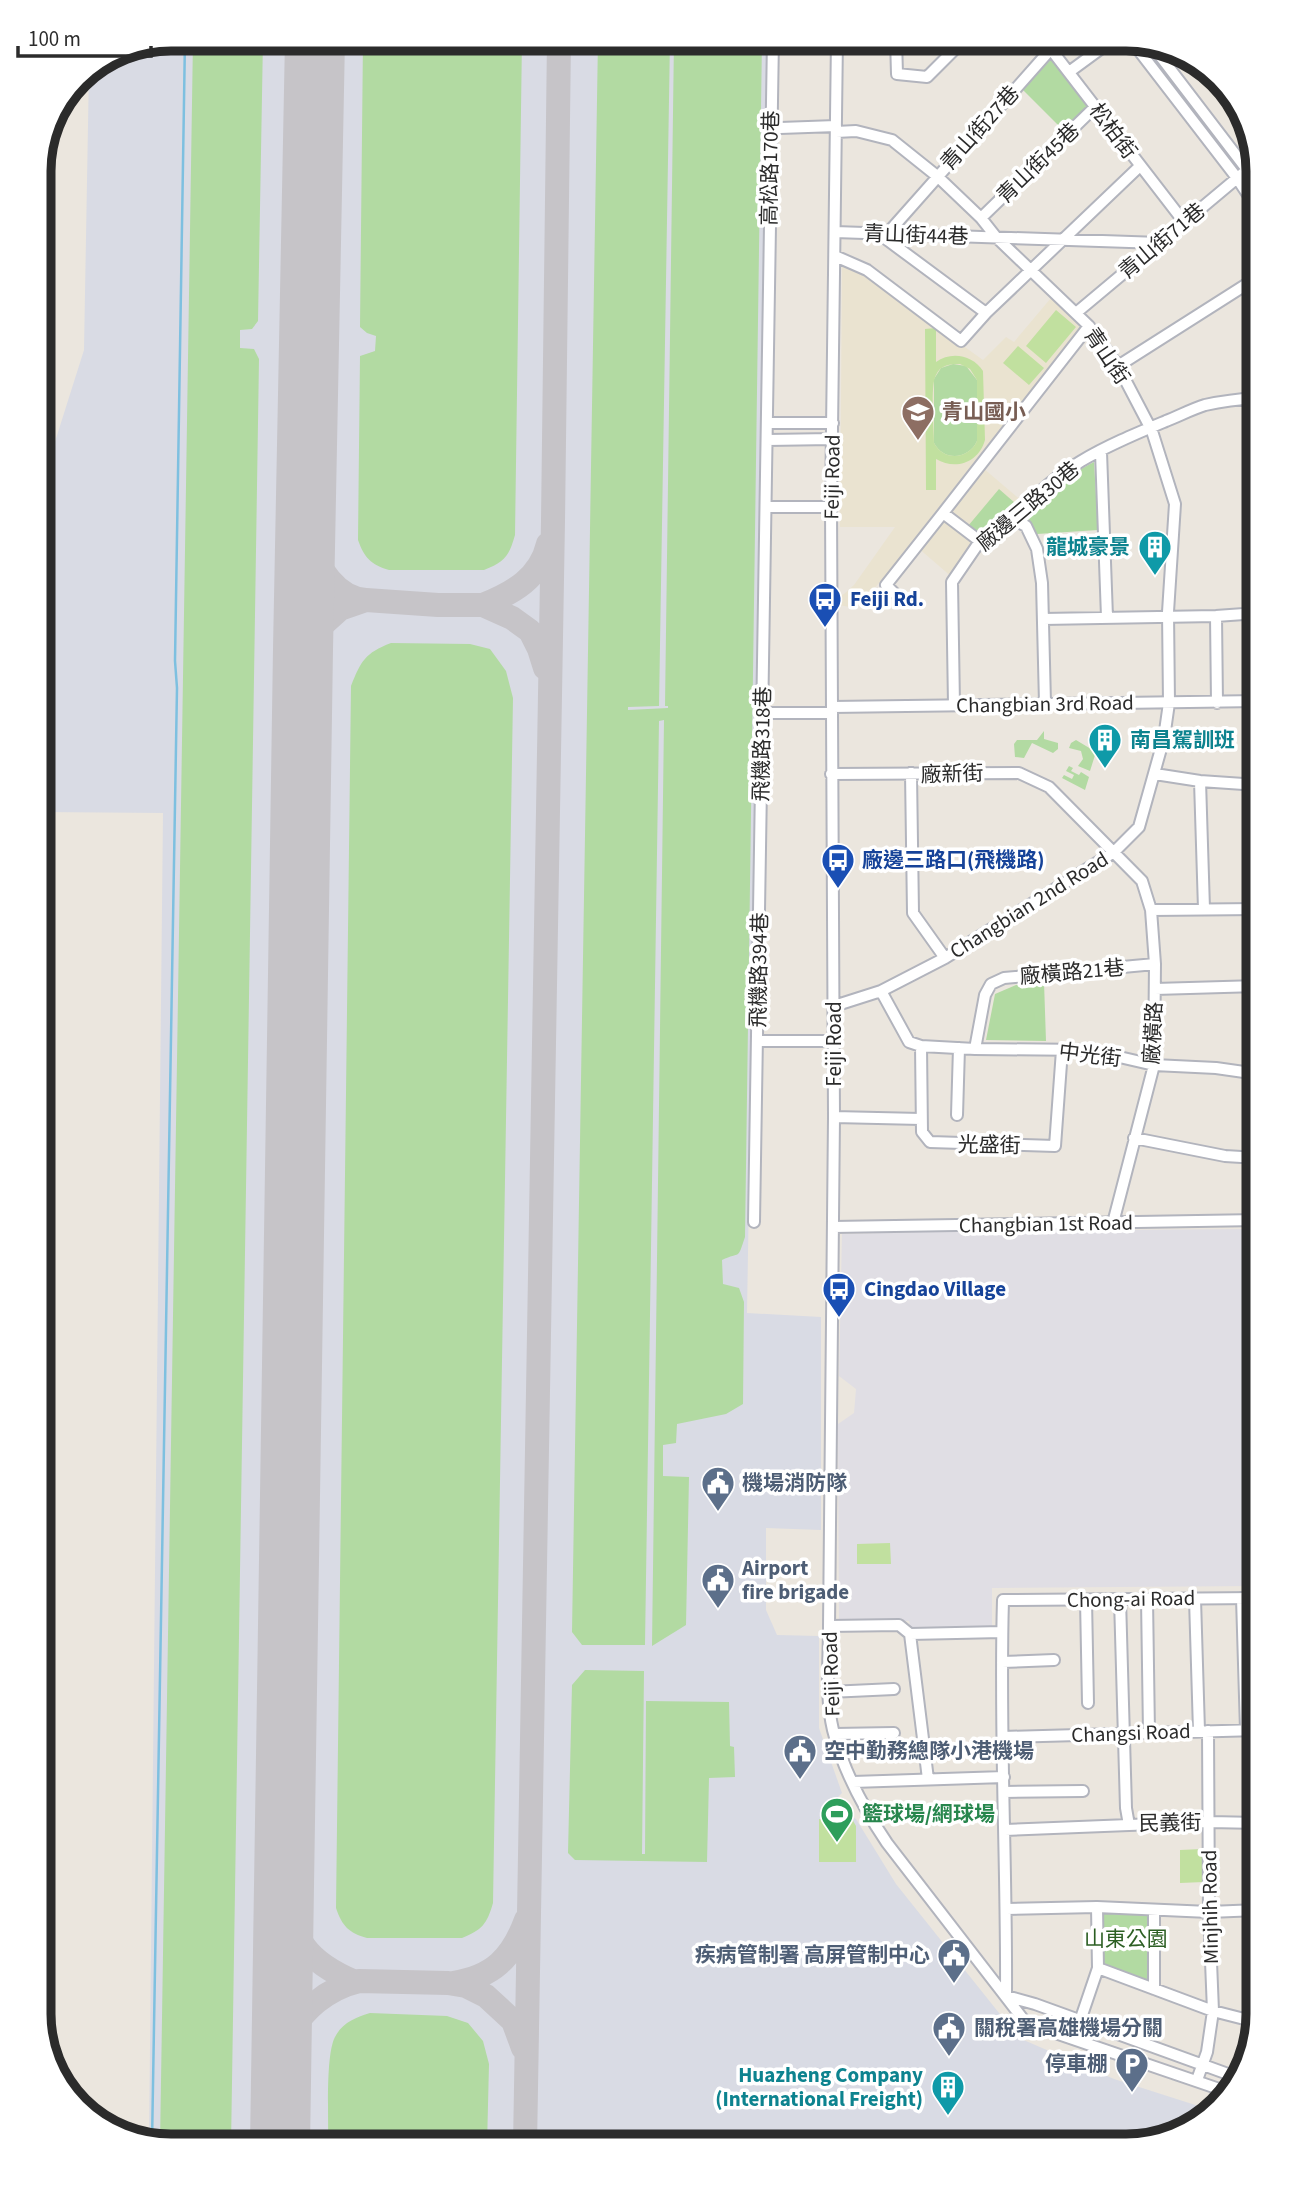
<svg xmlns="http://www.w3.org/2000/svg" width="1297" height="2185" viewBox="0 0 1297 2185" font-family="'Source Sans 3','Noto Sans TC',sans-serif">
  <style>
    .industrial { fill: #e0dee4 }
    .education { fill: #eae3d0 }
    .airport { fill: #d9dbe4 }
    .green { fill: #b2daa2 }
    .pitch { fill: #c1e09f; fill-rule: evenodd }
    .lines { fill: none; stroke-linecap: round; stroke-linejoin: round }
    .stream { stroke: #7ec0e0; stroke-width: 2.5 }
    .taxiway { stroke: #c6c4c8; stroke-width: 24 }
    .runway { stroke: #c6c4c8; stroke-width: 60 }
    .minor-casing { stroke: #b2b4bd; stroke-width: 14 }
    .minor { stroke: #fff; stroke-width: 10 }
    .labels { text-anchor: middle; stroke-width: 7; stroke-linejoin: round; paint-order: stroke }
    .street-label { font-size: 21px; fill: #2b2b2b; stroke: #fff }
    .education-label { font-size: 21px; font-weight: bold; fill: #785e54; stroke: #fff; text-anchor: start }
    .culture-label { font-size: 21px; font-weight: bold; fill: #0d838f; stroke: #fff; text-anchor: end }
    .transit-label { font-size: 21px; font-weight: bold; fill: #164399; stroke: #fff; text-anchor: start }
    .service-label { font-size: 21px; font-weight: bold; fill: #4e5e75; stroke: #fff; text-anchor: start }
    .leisure-label { font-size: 21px; font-weight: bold; fill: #27864d; stroke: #fff; text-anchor: start }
    .park-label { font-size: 21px; fill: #2c5f23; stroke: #fff }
    .rim { fill: none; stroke: #2b2b2b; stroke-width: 9 }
  </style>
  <rect width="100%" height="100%" fill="#ebe6de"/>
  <!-- industrial -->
  <path class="industrial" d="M1113 1227 1112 1230 1258 1229V1586L992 1588V1626L911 1629 909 1621 839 1622 838 1424 854 1413 856 1389 839 1376 842 1234Z"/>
  <!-- education -->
  <path class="education" d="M842 265 871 280 983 360 1006 337 1014 342 1051 298 1082 329 921 533 874 589 854 608 839 605V596L844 594 854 585 895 527H840Z
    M983 468 1023 502 1011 516 1006 517 953 578 917 547Z"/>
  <!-- airport -->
  <path class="airport" d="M170 39H768L747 1313 821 1317V1530L766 1528V1610L777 1635 819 1636V1728L842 1793 837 1798 830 1799V1814H848L856 1819 896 1884 1019 2038 1114 2079 1211 2110 1185 2133 1127 2146H162L149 2142 163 813 39 812 41 486 84 350 89 69 120 48Z"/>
  <!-- green -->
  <path class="green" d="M193 39H263L258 321 252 329 240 330V348L254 349 259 359 231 2146H160Z
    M363 39H522L515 535C509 556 505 562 484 570H389C371 565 364 557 358 540L360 356 375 351 376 336 367 333 360 327Z
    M598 39H670L659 706 628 707V710L668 708V706H665L674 39H762L745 1237C737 1261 741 1251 722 1260L723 1284 739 1288 744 1302 743 1404 726 1414 677 1424 676 1443 663 1445V1476L689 1477 686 1625 652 1646 664 720 659 721 645 1645H582L572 1632Z
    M1053 57 1090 105 1063 130 1023 90Z
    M953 364 966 366 977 380V441C969 459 944 462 934 443V379L941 368Z
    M1094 462 1098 530 1037 534 1025 518C1049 490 1062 479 1094 462Z
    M999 489 1015 503 1009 512H1004L980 536 968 526Z
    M391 643 470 644 490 649 506 671 513 698 493 1903C487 1924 482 1930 462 1938H367C349 1933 342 1926 336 1908L351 686C361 661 365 653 391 643Z
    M1044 731V739L1058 743V749L1053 753 1032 743 1024 758 1015 757 1014 744 1017 740H1037Z
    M1076 740 1096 752 1090 771 1078 766 1083 759 1081 751 1069 748 1071 743Z
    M1069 766 1073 768 1071 771 1079 775 1081 772 1089 777 1085 790 1062 778 1064 775 1072 779 1074 775 1066 771Z
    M1044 982 1046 1041 986 1040 995 994 1016 985Z
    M585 1670 644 1671 642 1854H645L646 1701 729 1702 730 1746 734 1747 735 1777 709 1778 707 1862 575 1860 568 1853 572 1685Z
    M1149 1910 1150 1983 1102 1965V1912Z
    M370 2013 447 2016 468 2023 483 2041 489 2064 487 2146H328C329 2122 325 2056 335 2037 342 2023 356 2017 370 2013Z"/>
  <!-- pitch -->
  <path class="pitch" d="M1056 310 1076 327 1046 363 1026 346Z
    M936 328V362C951 351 973 355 983 371L985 440C979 462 956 471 936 459V490H926L925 329ZM960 364 970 369 977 380V441C969 459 944 462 934 443 934 430 930 385 936 375 940 365 950 364 960 364Z
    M1018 346 1044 368 1029 385 1003 363Z
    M890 1543 891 1564H857V1544Z
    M819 1819H852L856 1826V1862H819Z
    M1202 1849 1204 1882 1180 1883V1850Z"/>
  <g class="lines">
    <!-- stream -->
    <path class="stream" d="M152 2143 177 688 175 661 185 39"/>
    <!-- taxiway -->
    <path class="taxiway" d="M305 533C315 561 333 598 366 600
      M483 605C513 593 540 578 548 544
      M303 649 320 627 340 609 366 600 438 605H483L512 618 530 631 539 649 545 668
      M284 1889C294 1940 305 1961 355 1982
      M453 1983C493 1977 512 1958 526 1920
      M281 2066C284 2057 285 2047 289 2039 300 2010 329 1988 359 1981L448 1983 466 1986 486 1996 513 2021 523 2048
      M525 2146 553 521 559 39"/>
    <!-- runway -->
    <path class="runway" d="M280 2146 303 649 315 39"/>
    <defs>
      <path id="minor" d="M837 39 831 507 834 1117 829 1626C829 1660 825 1697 833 1730 843 1770 864 1809 887 1843L1026 2023 1231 2093
        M896 39 897 74 927 77 965 39
        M1043 39 1184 222
        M1130 39 1237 178 1258 210
        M1151 44 1258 184
        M1069 72 1114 39
        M780 128 836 126
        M981 218 1095 107
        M835 232 1160 243
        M878 233 986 313 1140 166
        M887 234 1051 49
        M835 256 867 270 961 341 986 313
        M1076 313 1248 169
        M1118 366 1258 277
        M1250 398V614
        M767 423H833
        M767 440 832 439
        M1101 452 1107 617
        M766 507H831
        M943 513 1089 326
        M1016 521C1049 469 1111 444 1166 421 1179 416 1192 409 1205 405 1223 401 1241 399 1258 398
        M1016 521 1026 526 1037 549 1042 583 1045 703
        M894 593 886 585 943 513 981 542
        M1216 616 1217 703
        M1043 619 1216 616 1258 613
        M954 705 952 582 978 544 994 530 1008 520 1016 521
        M832 707 1258 701
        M763 713H832
        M911 773 913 913 945 958
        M831 774 1019 773 1049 787 1142 881 1151 910 1155 964 1154 1065 1113 1223
        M1155 774 1200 781 1258 785
        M1200 781 1204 909
        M1151 910 1258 909
        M1155 989 1258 986
        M881 991 909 1042 921 1046 922 1132 930 1142 1055 1146 1062 1050
        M834 1006 881 991 945 958 1114 852 1139 827 1164 738 1169 703 1168 612 1175 504 1152 431 1118 366 1089 326 996 237 981 218 937 176 892 140 856 131 836 132
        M758 1041H834
        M921 1046 975 1049 1089 1050 1154 1065 1216 1068 1258 1074
        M975 1049 985 995 991 984 1004 978 1155 964
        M957 1115 959 1048
        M834 1117 921 1119
        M1134 1138 1225 1156 1258 1158
        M754 1222 773 39
        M833 1227 1258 1220
        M1242 1598 1246 1730
        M1120 1599 1126 1808 1129 1825 1210 1822 1258 1823
        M1147 1599 1149 1733
        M1195 1599 1199 1731
        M1086 1600 1088 1703
        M829 1626 899 1625 910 1634 1002 1632
        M910 1634 928 1779
        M1002 1662 1054 1660
        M829 1692 894 1689
        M835 1734 894 1733
        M1003 1737 1258 1730
        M853 1782 1004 1777
        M1004 1792 1083 1791
        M1005 1830 1129 1825
        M1006 1909 1097 1907 1209 1912 1258 1910
        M1098 1968 1213 2011 1256 2022
        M1154 1989V1910
        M1006 1996C1007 1864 999 1732 1003 1600L1258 1598
        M1006 1996 1035 2004 1239 2078
        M1080 2021 1098 1968 1097 1907
        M1197 2080 1207 2052 1213 2011 1209 1912 1208 1731"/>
    </defs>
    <!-- minor casing -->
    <use href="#minor" class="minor-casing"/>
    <!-- minor -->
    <use href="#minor" class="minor"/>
  </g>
  <!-- icons -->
  <defs>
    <symbol id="school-pin" viewBox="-11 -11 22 30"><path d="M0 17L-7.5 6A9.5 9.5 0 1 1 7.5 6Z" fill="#8d6e63" stroke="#fff"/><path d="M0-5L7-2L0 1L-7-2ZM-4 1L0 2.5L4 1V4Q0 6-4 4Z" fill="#fff"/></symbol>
    <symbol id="building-pin" viewBox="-11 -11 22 30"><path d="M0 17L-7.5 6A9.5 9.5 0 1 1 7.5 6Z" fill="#0f9aa8" stroke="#fff"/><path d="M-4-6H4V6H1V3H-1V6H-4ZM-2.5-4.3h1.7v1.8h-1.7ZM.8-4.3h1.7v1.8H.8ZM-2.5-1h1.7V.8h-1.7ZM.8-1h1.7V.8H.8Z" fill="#fff"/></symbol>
    <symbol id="bus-pin" viewBox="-11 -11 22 30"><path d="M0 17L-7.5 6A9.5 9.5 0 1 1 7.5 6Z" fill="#1a4fb4" stroke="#fff"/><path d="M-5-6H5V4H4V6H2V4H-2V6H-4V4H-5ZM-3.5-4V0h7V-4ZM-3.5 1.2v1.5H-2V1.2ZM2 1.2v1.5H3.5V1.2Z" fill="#fff"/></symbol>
    <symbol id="civic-pin" viewBox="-11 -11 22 30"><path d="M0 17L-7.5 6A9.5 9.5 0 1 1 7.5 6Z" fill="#5c6f8a" stroke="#fff"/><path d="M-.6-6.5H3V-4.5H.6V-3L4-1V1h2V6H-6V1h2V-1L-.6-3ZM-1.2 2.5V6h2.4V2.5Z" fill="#fff"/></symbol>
    <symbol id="stadium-pin" viewBox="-11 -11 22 30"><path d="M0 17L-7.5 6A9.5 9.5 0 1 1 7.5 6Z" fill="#2e9e5b" stroke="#fff"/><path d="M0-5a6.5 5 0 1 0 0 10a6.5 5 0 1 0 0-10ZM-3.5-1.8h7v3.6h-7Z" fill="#fff"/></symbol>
    <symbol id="parking-pin" viewBox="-11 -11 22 30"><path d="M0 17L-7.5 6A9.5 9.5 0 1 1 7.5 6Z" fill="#5c6f8a" stroke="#fff"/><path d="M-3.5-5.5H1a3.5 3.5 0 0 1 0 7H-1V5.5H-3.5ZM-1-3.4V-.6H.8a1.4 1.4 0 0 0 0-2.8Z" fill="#fff"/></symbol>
  </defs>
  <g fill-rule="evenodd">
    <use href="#school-pin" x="899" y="393" width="38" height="52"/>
    <use href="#building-pin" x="1136" y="528" width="38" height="52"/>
    <use href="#bus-pin" x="806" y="580" width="38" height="52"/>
    <use href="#building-pin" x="1086" y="721" width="38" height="52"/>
    <use href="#bus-pin" x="819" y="841" width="38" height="52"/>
    <use href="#bus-pin" x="820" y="1270" width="38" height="52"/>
    <use href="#civic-pin" x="699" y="1464" width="38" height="52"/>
    <use href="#civic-pin" x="699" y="1561" width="38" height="52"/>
    <use href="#civic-pin" x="781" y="1732" width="38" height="52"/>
    <use href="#stadium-pin" x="818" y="1795" width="38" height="52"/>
    <use href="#civic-pin" x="935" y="1936" width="38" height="52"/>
    <use href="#civic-pin" x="930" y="2009" width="38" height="52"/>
    <use href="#parking-pin" x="1113" y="2045" width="38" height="52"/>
    <use href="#building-pin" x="929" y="2068" width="38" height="52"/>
  </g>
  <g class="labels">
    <!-- street labels -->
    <g class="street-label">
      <text transform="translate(980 128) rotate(-48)" y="7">青山街27巷</text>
      <text transform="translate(1113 131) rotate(53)" y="7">松柏街</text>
      <text transform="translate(1038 163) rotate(-44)" y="7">青山街45巷</text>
      <text transform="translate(770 168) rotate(-89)" y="7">高松路170巷</text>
      <text transform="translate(916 235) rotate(2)" y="7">青山街44巷</text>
      <text transform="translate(1162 241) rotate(-40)" y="7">青山街71巷</text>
      <text transform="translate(1107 356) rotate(56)" y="7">青山街</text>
      <text transform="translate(832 477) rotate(-89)" y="7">Feiji Road</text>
      <text transform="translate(1028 506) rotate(-40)" y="7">廠邊三路30巷</text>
      <text transform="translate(1045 704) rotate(-1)" y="7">Changbian 3rd Road</text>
      <text transform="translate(762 744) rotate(-89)" y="7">飛機路318巷</text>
      <text transform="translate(952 774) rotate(-2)" y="7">廠新街</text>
      <text transform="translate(1029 905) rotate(-32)" y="7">Changbian 2nd Road</text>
      <text transform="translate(759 970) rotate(-89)" y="7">飛機路394巷</text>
      <text transform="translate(1072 972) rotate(-5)" y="7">廠橫路21巷</text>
      <text transform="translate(1153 1033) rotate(-87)" y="7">廠橫路</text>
      <text transform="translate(834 1044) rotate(-90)" y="7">Feiji Road</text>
      <text transform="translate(1090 1055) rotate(7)" y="7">中光街</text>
      <text transform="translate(989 1145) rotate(1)" y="7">光盛街</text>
      <text transform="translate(1046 1224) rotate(-1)" y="7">Changbian 1st Road</text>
      <text transform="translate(1131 1599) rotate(-1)" y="7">Chong-ai Road</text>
      <text transform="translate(831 1674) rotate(-92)" y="7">Feiji Road</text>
      <text transform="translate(1131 1733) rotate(-2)" y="7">Changsi Road</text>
      <text transform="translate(1170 1823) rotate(-1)" y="7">民義街</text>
      <text transform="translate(1210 1907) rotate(-91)" y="7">Minjhih Road</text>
    </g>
    <!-- education labels -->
    <g class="education-label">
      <text x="942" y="419">青山國小</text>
    </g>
    <!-- culture labels -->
    <g class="culture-label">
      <text x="1130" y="554">龍城豪景</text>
      <text x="1130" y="747" text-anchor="start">南昌駕訓班</text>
      <text x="923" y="2082">Huazheng Company<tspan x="923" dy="24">(International Freight)</tspan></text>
    </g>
    <!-- transit labels -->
    <g class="transit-label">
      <text x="850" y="606">Feiji Rd.</text>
      <text x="862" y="867">廠邊三路口(飛機路)</text>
      <text x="864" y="1296">Cingdao Village</text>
    </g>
    <!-- service labels -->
    <g class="service-label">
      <text x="742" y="1490">機場消防隊</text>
      <text x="742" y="1575">Airport<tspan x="742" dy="24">fire brigade</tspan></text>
      <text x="824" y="1758">空中勤務總隊小港機場</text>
      <text x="930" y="1962" text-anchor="end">疾病管制署 高屏管制中心</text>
      <text x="974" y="2035">關稅署高雄機場分關</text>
      <text x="1108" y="2071" text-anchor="end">停車棚</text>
    </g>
    <!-- leisure labels -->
    <g class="leisure-label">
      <text x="862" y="1821">籃球場/網球場</text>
    </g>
    <!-- park labels -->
    <g class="park-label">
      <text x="1126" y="1946">山東公園</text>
    </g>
  </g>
  <!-- crop -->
  <path d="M0 0H1297V2185H0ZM171 51H1126A120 120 0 0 1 1246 171V2014A120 120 0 0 1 1126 2134H171A120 120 0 0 1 51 2014V171A120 120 0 0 1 171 51Z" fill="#fff" fill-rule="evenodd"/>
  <path class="rim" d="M171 51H1126A120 120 0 0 1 1246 171V2014A120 120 0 0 1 1126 2134H171A120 120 0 0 1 51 2014V171A120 120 0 0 1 171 51Z"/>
  <!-- scale -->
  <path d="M18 46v10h133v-10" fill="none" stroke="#2b2b2b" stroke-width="3.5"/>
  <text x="28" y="46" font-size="21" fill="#2b2b2b" stroke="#ffffff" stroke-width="5" paint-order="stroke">100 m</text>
</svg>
